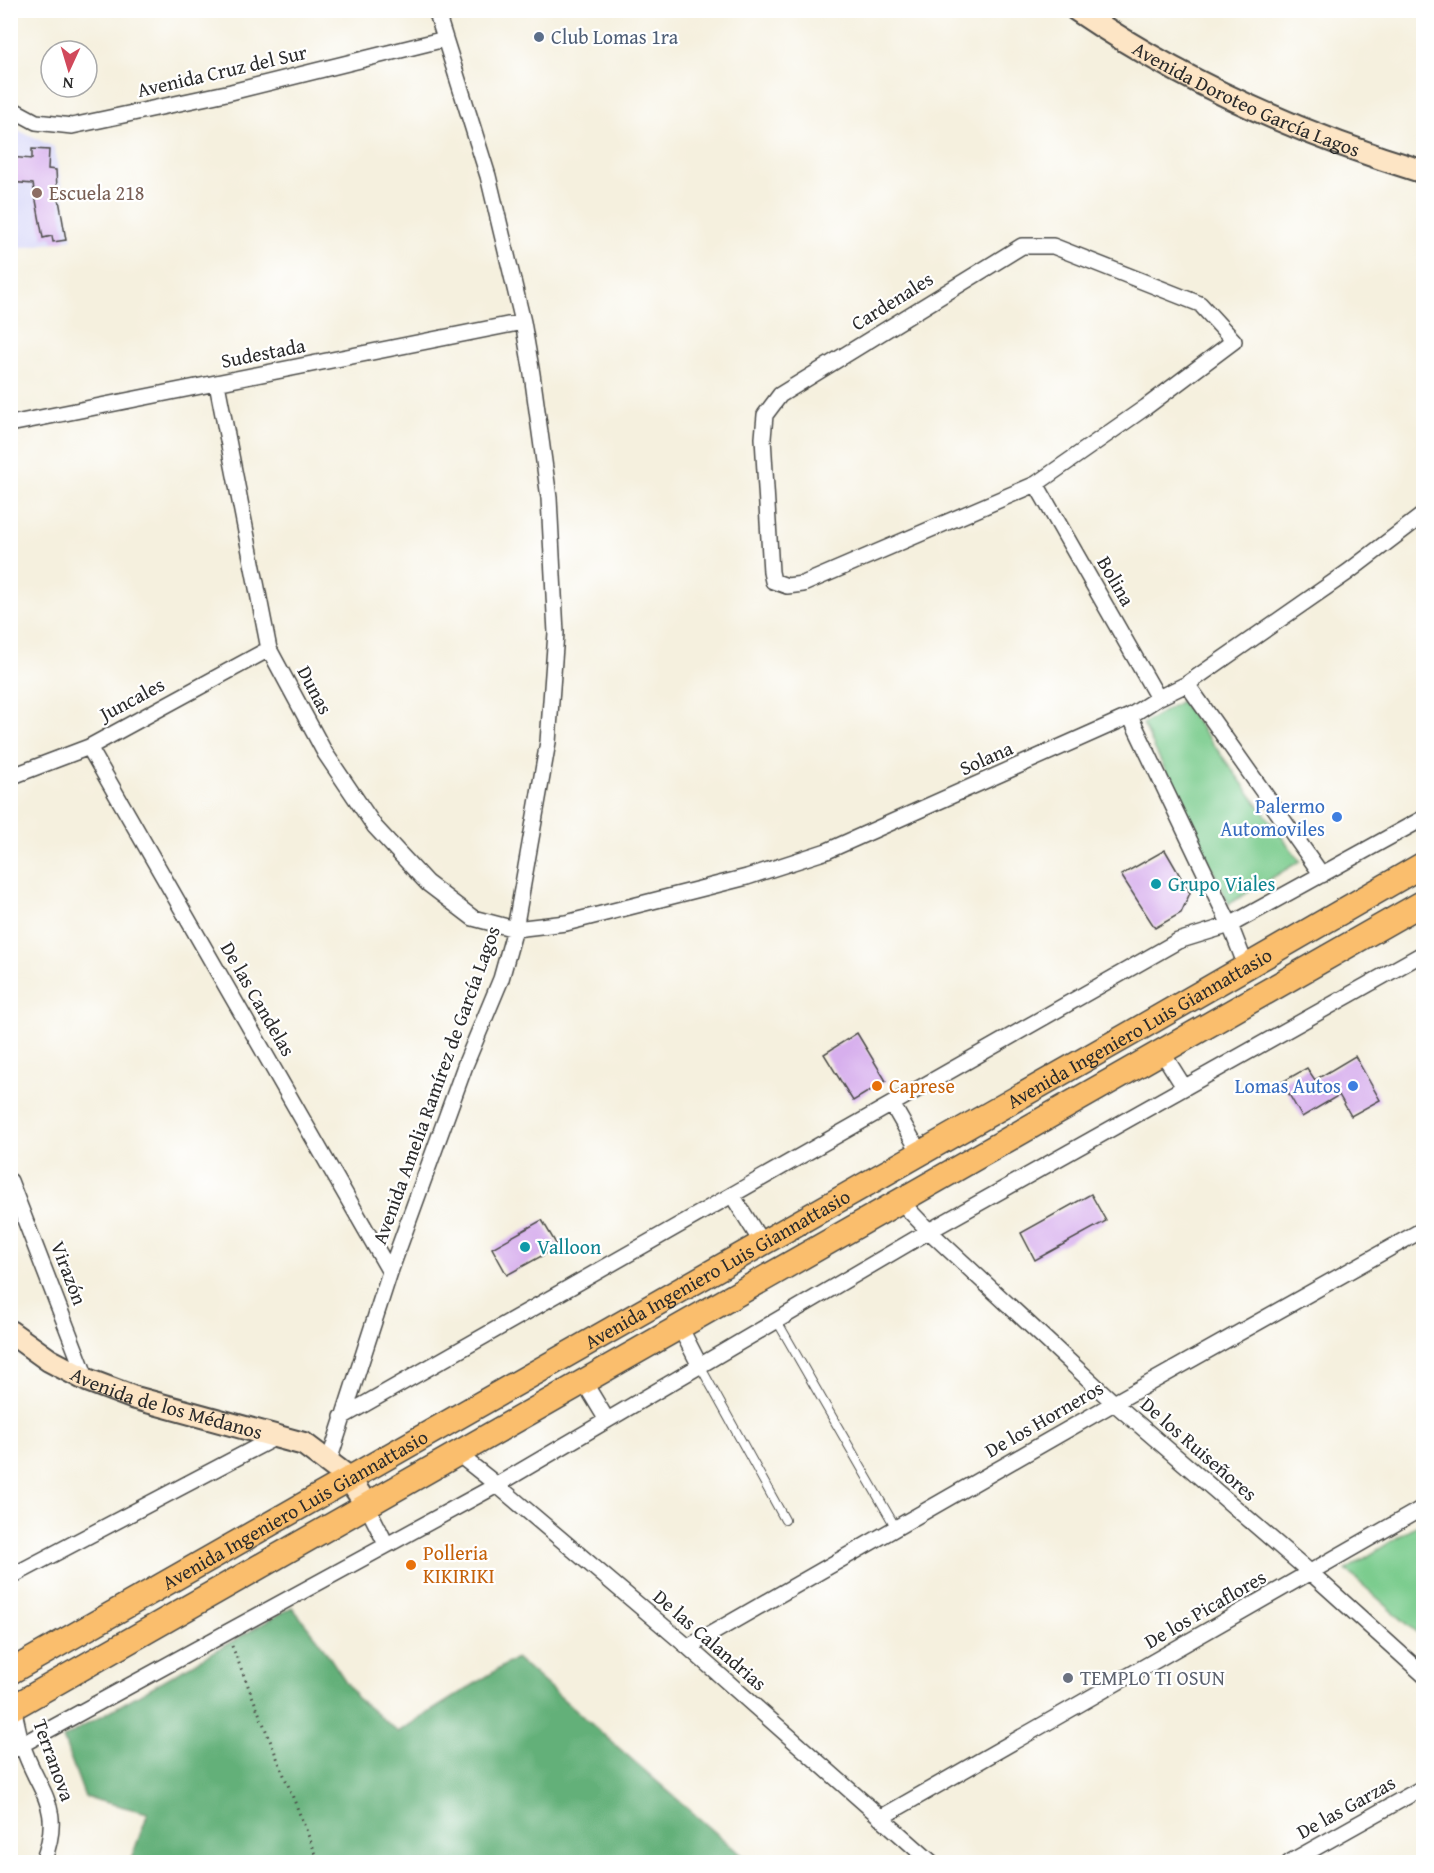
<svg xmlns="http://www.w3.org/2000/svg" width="1434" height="1873" viewBox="0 0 1434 1873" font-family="'Gentium Book Plus',serif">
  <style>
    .built { fill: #d7d7f8 }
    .green { fill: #7bcc8e; stroke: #537c5c; stroke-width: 1.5 }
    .forest { fill: #64b079; stroke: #486e52; stroke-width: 1.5 }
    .building { fill: #d7afed }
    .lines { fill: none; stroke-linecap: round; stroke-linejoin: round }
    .lane-casing { stroke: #494946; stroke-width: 10 }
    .street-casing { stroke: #494946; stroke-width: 18 }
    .secondary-casing { stroke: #494946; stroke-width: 26 }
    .primary-casing { stroke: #494946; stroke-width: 27 }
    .path { stroke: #494946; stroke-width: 3; stroke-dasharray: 1.5 4.5; stroke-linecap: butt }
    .lane { stroke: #fff; stroke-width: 8 }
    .street { stroke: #fff; stroke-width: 15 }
    .secondary { stroke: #fde5c5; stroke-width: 22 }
    .primary { stroke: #fabe6d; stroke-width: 24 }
    .service-dot { fill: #5c6f8a; stroke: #fff; stroke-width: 2 }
    .education-dot { fill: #8d6e63; stroke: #fff; stroke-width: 2 }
    .shop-dot { fill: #3f7fe0; stroke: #fff; stroke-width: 2 }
    .culture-dot { fill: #0f9aa8; stroke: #fff; stroke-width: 2 }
    .food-dot { fill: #e8710a; stroke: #fff; stroke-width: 2 }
    .worship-dot { fill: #6b7280; stroke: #fff; stroke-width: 2 }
    .labels { text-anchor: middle; stroke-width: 4.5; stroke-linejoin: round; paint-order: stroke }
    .service-label { font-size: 20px; fill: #4e5e75; stroke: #fff; text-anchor: start }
    .street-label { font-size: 20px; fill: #2b2b2b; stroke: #fff }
    .education-label { font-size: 20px; fill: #785e54; stroke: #fff; text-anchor: start }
    .shop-label { font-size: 20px; fill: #366cbe; stroke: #fff; text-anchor: end }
    .culture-label { font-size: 20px; fill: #0d838f; stroke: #fff; text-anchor: start }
    .food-label { font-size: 20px; fill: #c56008; stroke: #fff; text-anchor: start }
    .worship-label { font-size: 20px; fill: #5b616d; stroke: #fff; text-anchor: start }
  </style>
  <rect width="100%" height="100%" fill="#fff"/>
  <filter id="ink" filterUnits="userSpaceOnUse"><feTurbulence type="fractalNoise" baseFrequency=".0167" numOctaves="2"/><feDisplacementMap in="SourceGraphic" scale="12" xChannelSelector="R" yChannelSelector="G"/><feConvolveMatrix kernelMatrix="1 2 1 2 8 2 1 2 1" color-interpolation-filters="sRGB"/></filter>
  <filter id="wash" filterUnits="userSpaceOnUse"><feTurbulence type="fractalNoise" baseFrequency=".008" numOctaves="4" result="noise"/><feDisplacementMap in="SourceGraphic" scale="24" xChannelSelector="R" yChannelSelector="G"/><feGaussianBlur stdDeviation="1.35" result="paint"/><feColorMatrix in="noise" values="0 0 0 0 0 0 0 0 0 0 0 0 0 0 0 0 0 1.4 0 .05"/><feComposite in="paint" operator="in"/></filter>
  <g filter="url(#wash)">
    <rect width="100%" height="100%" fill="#f5f0de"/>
    <!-- built -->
    <path class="built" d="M11 127 54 147 72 239 11 250Z"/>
    <!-- green -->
    <path class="green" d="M1181 701 1300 861 1229 904 1143 724Z
      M1423 1521V1638L1346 1570Z"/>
    <!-- forest -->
    <path class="forest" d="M292 1607 317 1638 356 1697 398 1732 516 1658 749 1862H130L148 1813 85 1797 63 1738Z"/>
    <g id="blocks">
      <!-- building -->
      <path class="building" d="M32 149 49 150 48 169 56 170 57 188 66 240 53 242 52 236 43 238 33 184 10 182V157L32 159Z
        M1165 850 1190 893 1181 913 1155 928 1121 875Z
        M857 1033 886 1081 853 1101 824 1054Z
        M1355 1056 1380 1100 1351 1116 1339 1095 1302 1117 1282 1082 1307 1068 1315 1080Z
        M1091 1194 1106 1221 1035 1260 1021 1233Z
        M542 1220 558 1247 507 1275 492 1248Z"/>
    </g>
  </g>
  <g filter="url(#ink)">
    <use href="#blocks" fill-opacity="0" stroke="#494946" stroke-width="1.5"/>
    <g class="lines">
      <defs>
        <path id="lane" d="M777 1321 896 1528
          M700 1366 785 1520"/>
        <path id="street" d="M10 108 36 122 72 126 231 92 445 39
          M1022 246H1053L1200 304 1234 341 1146 407 1036 484 803 584 787 586 773 581 771 572 763 438 765 415 780 395Z
          M217 384 269 649 325 753 375 827 427 883 473 918 515 929 566 923 747 877 827 851 1130 716 1158 698 1187 684 1348 572 1424 514
          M10 424 523 322
          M1036 484 1158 698
          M1187 684 1322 875
          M1130 716 1230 925 1246 966
          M89 747 390 1272
          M10 777 89 747 269 649
          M1162 1052 1184 1087
          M892 1104 920 1153
          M10 1181 87 1380
          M732 1195 762 1243
          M900 1201 929 1231 1114 1403 1311 1573 1424 1675
          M680 1327 700 1366
          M584 1382 607 1420
          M342 1417 1178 941 1230 925 1424 818
          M458 1454 497 1485 688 1647 931 1862
          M329 1461 390 1272 466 1063 501 979 515 929 548 742 556 633 549 498 532 374 523 322 488 176 436 10
          M367 1506 386 1544
          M10 1577 278 1436
          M688 1647 1114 1403 1424 1229
          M13 1707C16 1719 18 1732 22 1744 38 1794 65 1804 43 1862
          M10 1751 497 1485 929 1231 1424 953
          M880 1818 1424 1507
          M1290 1862 1424 1787"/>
        <g id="secondary">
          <path id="s1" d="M1077 10C1183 82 1302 135 1424 172"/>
          <path id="s2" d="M10 1332 49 1360 87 1380 132 1397 304 1444 349 1478 367 1506"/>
        </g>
        <g id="primary">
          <path id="s3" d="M10 1672 1135 1031 1424 864"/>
          <path d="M10 1709 1424 902"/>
        </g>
      </defs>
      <!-- lane casing -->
      <use href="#lane" class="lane-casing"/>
      <!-- street casing -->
      <use href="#street" class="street-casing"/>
      <!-- secondary casing -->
      <use href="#secondary" class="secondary-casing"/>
      <!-- primary casing -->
      <use href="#primary" class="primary-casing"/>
      <!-- path -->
      <path class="path" d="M232 1646 319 1862"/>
      <!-- lane -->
      <use href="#lane" class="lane"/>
      <!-- street -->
      <use href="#street" class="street"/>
      <!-- secondary -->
      <use href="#secondary" class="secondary"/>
      <!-- primary -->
      <use href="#primary" class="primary"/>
    </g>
  </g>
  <!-- markers -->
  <circle class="service-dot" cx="539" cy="37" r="6"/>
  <circle class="education-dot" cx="37" cy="193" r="6"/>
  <g class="shop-dot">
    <circle cx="1337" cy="817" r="6"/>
    <circle cx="1353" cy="1086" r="6"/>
  </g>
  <g class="culture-dot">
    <circle cx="1156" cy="884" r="6"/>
    <circle cx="525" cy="1247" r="6"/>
  </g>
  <g class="food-dot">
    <circle cx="877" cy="1086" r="6"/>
    <circle cx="411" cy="1565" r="6"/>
  </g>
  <circle class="worship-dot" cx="1068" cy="1678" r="6"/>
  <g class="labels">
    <!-- service labels -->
    <g class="service-label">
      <text x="551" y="44">Club Lomas 1ra</text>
    </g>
    <!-- street labels -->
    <g class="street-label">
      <text transform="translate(222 71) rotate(-13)" y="7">Avenida Cruz del Sur</text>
      <text dy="7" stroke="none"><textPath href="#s1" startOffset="192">Avenida Doroteo García Lagos</textPath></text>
      <text transform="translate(892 301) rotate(-32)" y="7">Cardenales</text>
      <text transform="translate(263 353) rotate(-11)" y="7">Sudestada</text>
      <text transform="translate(1116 581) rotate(60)" y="7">Bolina</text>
      <text transform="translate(315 690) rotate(62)" y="7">Dunas</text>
      <text transform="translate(132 699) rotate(-28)" y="7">Juncales</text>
      <text transform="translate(986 758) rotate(-24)" y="7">Solana</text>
      <text transform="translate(258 999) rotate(60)" y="7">De las Candelas</text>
      <text dy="7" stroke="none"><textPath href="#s3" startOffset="1300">Avenida Ingeniero Luis Giannattasio</textPath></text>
      <text transform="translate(436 1085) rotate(-70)" y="7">Avenida Amelia Ramírez de García Lagos</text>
      <text dy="7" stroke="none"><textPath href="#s3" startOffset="814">Avenida Ingeniero Luis Giannattasio</textPath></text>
      <text transform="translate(69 1273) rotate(69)" y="7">Virazón</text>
      <text dy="7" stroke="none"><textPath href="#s2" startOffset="174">Avenida de los Médanos</textPath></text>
      <text transform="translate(1044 1419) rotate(-30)" y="7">De los Horneros</text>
      <text transform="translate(1199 1449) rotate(41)" y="7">De los Ruiseñores</text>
      <text dy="7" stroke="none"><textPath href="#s3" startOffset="328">Avenida Ingeniero Luis Giannattasio</textPath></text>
      <text transform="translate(1205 1609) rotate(-30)" y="7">De los Picaflores</text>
      <text transform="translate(710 1640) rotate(41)" y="7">De las Calandrias</text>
      <text transform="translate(54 1760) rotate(70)" y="7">Terranova</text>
      <text transform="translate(1346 1807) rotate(-29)" y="7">De las Garzas</text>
    </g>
    <!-- education labels -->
    <g class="education-label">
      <text x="49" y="200">Escuela 218</text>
    </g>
    <!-- shop labels -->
    <g class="shop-label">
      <text x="1325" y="813">Palermo<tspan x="1325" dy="23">Automoviles</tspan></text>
      <text x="1341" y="1093">Lomas Autos</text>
    </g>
    <!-- culture labels -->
    <g class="culture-label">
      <text x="1168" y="891">Grupo Viales</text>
      <text x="537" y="1254">Valloon</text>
    </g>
    <!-- food labels -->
    <g class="food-label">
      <text x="889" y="1093">Caprese</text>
      <text x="423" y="1560">Polleria<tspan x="423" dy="23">KIKIRIKI</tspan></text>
    </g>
    <!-- worship labels -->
    <g class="worship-label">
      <text x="1080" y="1685">TEMPLO TI OSUN</text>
    </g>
  </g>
  <!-- margin -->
  <rect width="1434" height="1873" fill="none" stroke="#fff" stroke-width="36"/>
  <!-- north arrow -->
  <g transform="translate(69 69) rotate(184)"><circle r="28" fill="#ffffff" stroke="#aaaaaa" stroke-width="1.5"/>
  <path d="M0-4.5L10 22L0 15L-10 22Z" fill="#d1495b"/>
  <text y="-9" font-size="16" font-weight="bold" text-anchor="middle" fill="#2b2b2b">N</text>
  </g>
</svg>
